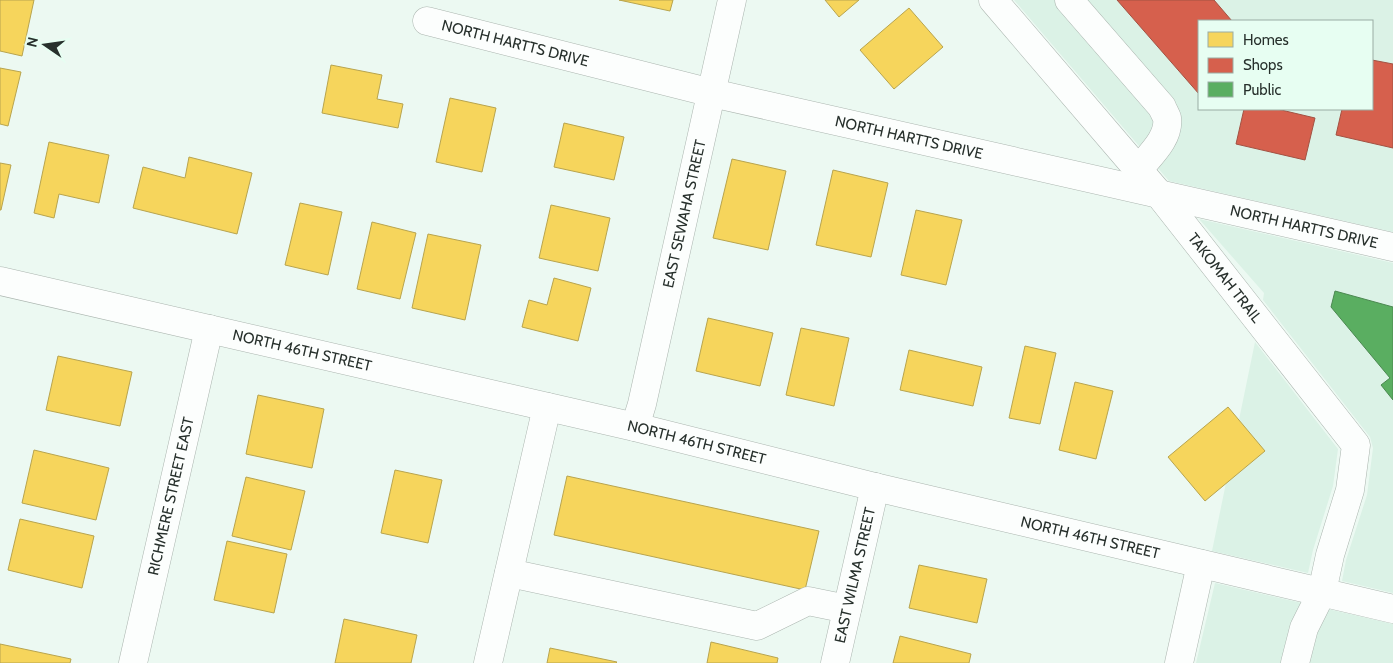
<svg xmlns="http://www.w3.org/2000/svg" width="1393" height="663" viewBox="0 0 1393 663" font-family="Cabin,sans-serif">
  <style>
    .built { fill: #dbf2e6; fill-rule: evenodd }
    .homes { fill: #f6d55c; stroke: #b8a44e }
    .shops { fill: #d6604d; stroke: #a25243 }
    .public { fill: #5aae61; stroke: #4b8851 }
    .lines { fill: none; stroke-linecap: round; stroke-linejoin: round }
    .minor-casing { stroke: #abb5af; stroke-width: 29 }
    .minor { stroke: #fcfefd; stroke-width: 28 }
    .labels { text-anchor: middle; stroke-width: 5; stroke-linejoin: round; paint-order: stroke }
    .street-label { font-size: 15px; fill: #27302c; stroke: #e7fef2 }
  </style>
  <rect width="100%" height="100%" fill="#ecf9f2"/>
  <!-- built -->
  <path class="built" d="M1014 0H1393V232L1169 181ZM1199 21H1372V109H1199Z
    M1199 219 1393 263V593L1342 581 1346 560 1367 495 1373 448 1370 437 1263 300 1264 293Z
    M1255 342 1338 449 1333 486 1313 550 1308 573 1212 551Z
    M1215 583 1393 624V663H1196Z"/>
  <!-- homes -->
  <path class="homes" d="M0 0H34L22 56 0 51Z
    M619 0H673L670 11Z
    M825 0H859L839 17Z
    M909 8 943 47 894 89 860 50Z
    M331 65 382 75 377 99 403 104 398 128 322 113Z
    M0 68 21 72 8 126 0 124Z
    M450 98 496 108 482 172 436 162Z
    M564 123 624 137 614 180 554 167Z
    M49 142 109 155 99 203 59 194 54 218 34 213Z
    M189 157 252 173 237 234 133 208 143 167 185 178Z
    M732 159 786 171 768 250 713 238Z
    M0 163 11 165 1 210H0Z
    M833 170 888 183 871 257 816 245Z
    M300 203 342 212 328 275 285 265Z
    M551 205 610 218 598 271 539 258Z
    M916 210 962 220 946 285 901 275Z
    M372 222 416 233 400 299 357 289Z
    M428 234 481 245 465 320 412 308Z
    M554 278 591 288 578 341 522 327 529 300 547 305Z
    M708 318 773 333 760 386 696 371Z
    M801 328 849 338 834 406 786 395Z
    M1025 346 1056 353 1040 424 1009 418Z
    M909 350 982 367 973 406 900 390Z
    M58 356 132 372 120 426 46 410Z
    M1075 382 1113 391 1096 459 1059 450Z
    M258 395 324 409 312 468 246 454Z
    M1228 407 1265 451 1205 501 1168 457Z
    M34 450 109 468 96 520 22 503Z
    M395 470 442 480 428 543 381 533Z
    M567 476 819 531 805 590 554 535Z
    M246 477 305 491 291 550 232 536Z
    M20 519 94 536 82 588 8 570Z
    M227 541 287 554 274 613 214 600Z
    M919 565 987 579 977 623 909 608Z
    M344 619 417 635 411 663H335Z
    M900 636 971 654 969 663H893Z
    M711 642 778 658 777 663H707Z
    M0 644 71 659 70 663H0Z
    M550 648 617 662 616 663H547Z"/>
  <!-- shops -->
  <path class="shops" d="M1117 0H1214L1232 21H1199V94Z
    M1372 60 1393 64V148L1336 135 1342 109H1372Z
    M1244 109H1277L1315 118 1305 160 1236 144Z"/>
  <!-- public -->
  <path class="public" d="M1335 291 1393 307V400L1381 385 1390 378 1331 307Z"/>
  <g class="lines">
    <defs>
      <g id="minor">
        <path id="s1" d="M993 0 1159 194 1356 445 1350 490 1330 555 1322 592 1304 628 1295 663"/>
        <path d="M1069 0 1162 107C1163 110 1166 115 1167 118 1170 138 1149 156 1138 170"/>
        <path id="s2" d="M427 21 712 93 1393 247"/>
        <path id="s3" d="M0 281 635 427 875 487 1393 609"/>
        <path id="s4" d="M635 427 642 404 732 0"/>
        <path d="M509 573 757 626 808 601 847 609"/>
        <path id="s5" d="M133 663 209 329"/>
        <path d="M488 663 547 407"/>
        <path id="s6" d="M835 663 875 487"/>
        <path d="M1179 663 1201 564"/>
      </g>
    </defs>
    <!-- minor casing -->
    <use href="#minor" class="minor-casing"/>
    <!-- minor -->
    <use href="#minor" class="minor"/>
  </g>
  <g class="labels">
    <!-- street labels -->
    <g class="street-label">
      <text dy="5" stroke="none"><textPath href="#s2" startOffset="91">NORTH HARTTS DRIVE</textPath></text>
      <text dy="5" stroke="none"><textPath href="#s2" startOffset="496">NORTH HARTTS DRIVE</textPath></text>
      <text dy="5" stroke="none"><textPath href="#s4" startOffset="219">EAST SEWAHA STREET</textPath></text>
      <text dy="5" stroke="none"><textPath href="#s2" startOffset="901">NORTH HARTTS DRIVE</textPath></text>
      <text dy="5" stroke="none"><textPath href="#s1" startOffset="362">TAKOMAH TRAIL</textPath></text>
      <text dy="5" stroke="none"><textPath href="#s3" startOffset="310">NORTH 46TH STREET</textPath></text>
      <text dy="5" stroke="none"><textPath href="#s3" startOffset="715">NORTH 46TH STREET</textPath></text>
      <text dy="5" stroke="none"><textPath href="#s5" startOffset="171">RICHMERE STREET EAST</textPath></text>
      <text dy="5" stroke="none"><textPath href="#s3" startOffset="1120">NORTH 46TH STREET</textPath></text>
      <text dy="5" stroke="none"><textPath href="#s6" startOffset="90">EAST WILMA STREET</textPath></text>
    </g>
  </g>
  <!-- legend -->
  <rect x="1198" y="20" width="175" height="90" fill="#e7fef2" stroke="#9aaca3"/>
  <rect x="1208" y="32" width="25" height="15" fill="#f6d55c" stroke="#9aaca3"/>
  <text x="1243" y="45" font-size="15" fill="#27302c">Homes</text>
  <rect x="1208" y="58" width="25" height="15" fill="#d6604d" stroke="#9aaca3"/>
  <text x="1243" y="70" font-size="15" fill="#27302c">Shops</text>
  <rect x="1208" y="82" width="25" height="15" fill="#5aae61" stroke="#9aaca3"/>
  <text x="1243" y="95" font-size="15" fill="#27302c">Public</text>
  <!-- north arrow -->
  <g transform="translate(45 45) rotate(283)" stroke="#e7fef2" stroke-width="4" paint-order="stroke">
  <path d="M0-4L9 19L0 12L-9 19Z" fill="#27302c"/>
  <text y="-8" font-size="14" font-weight="bold" text-anchor="middle" fill="#27302c">N</text>
  </g>
</svg>
